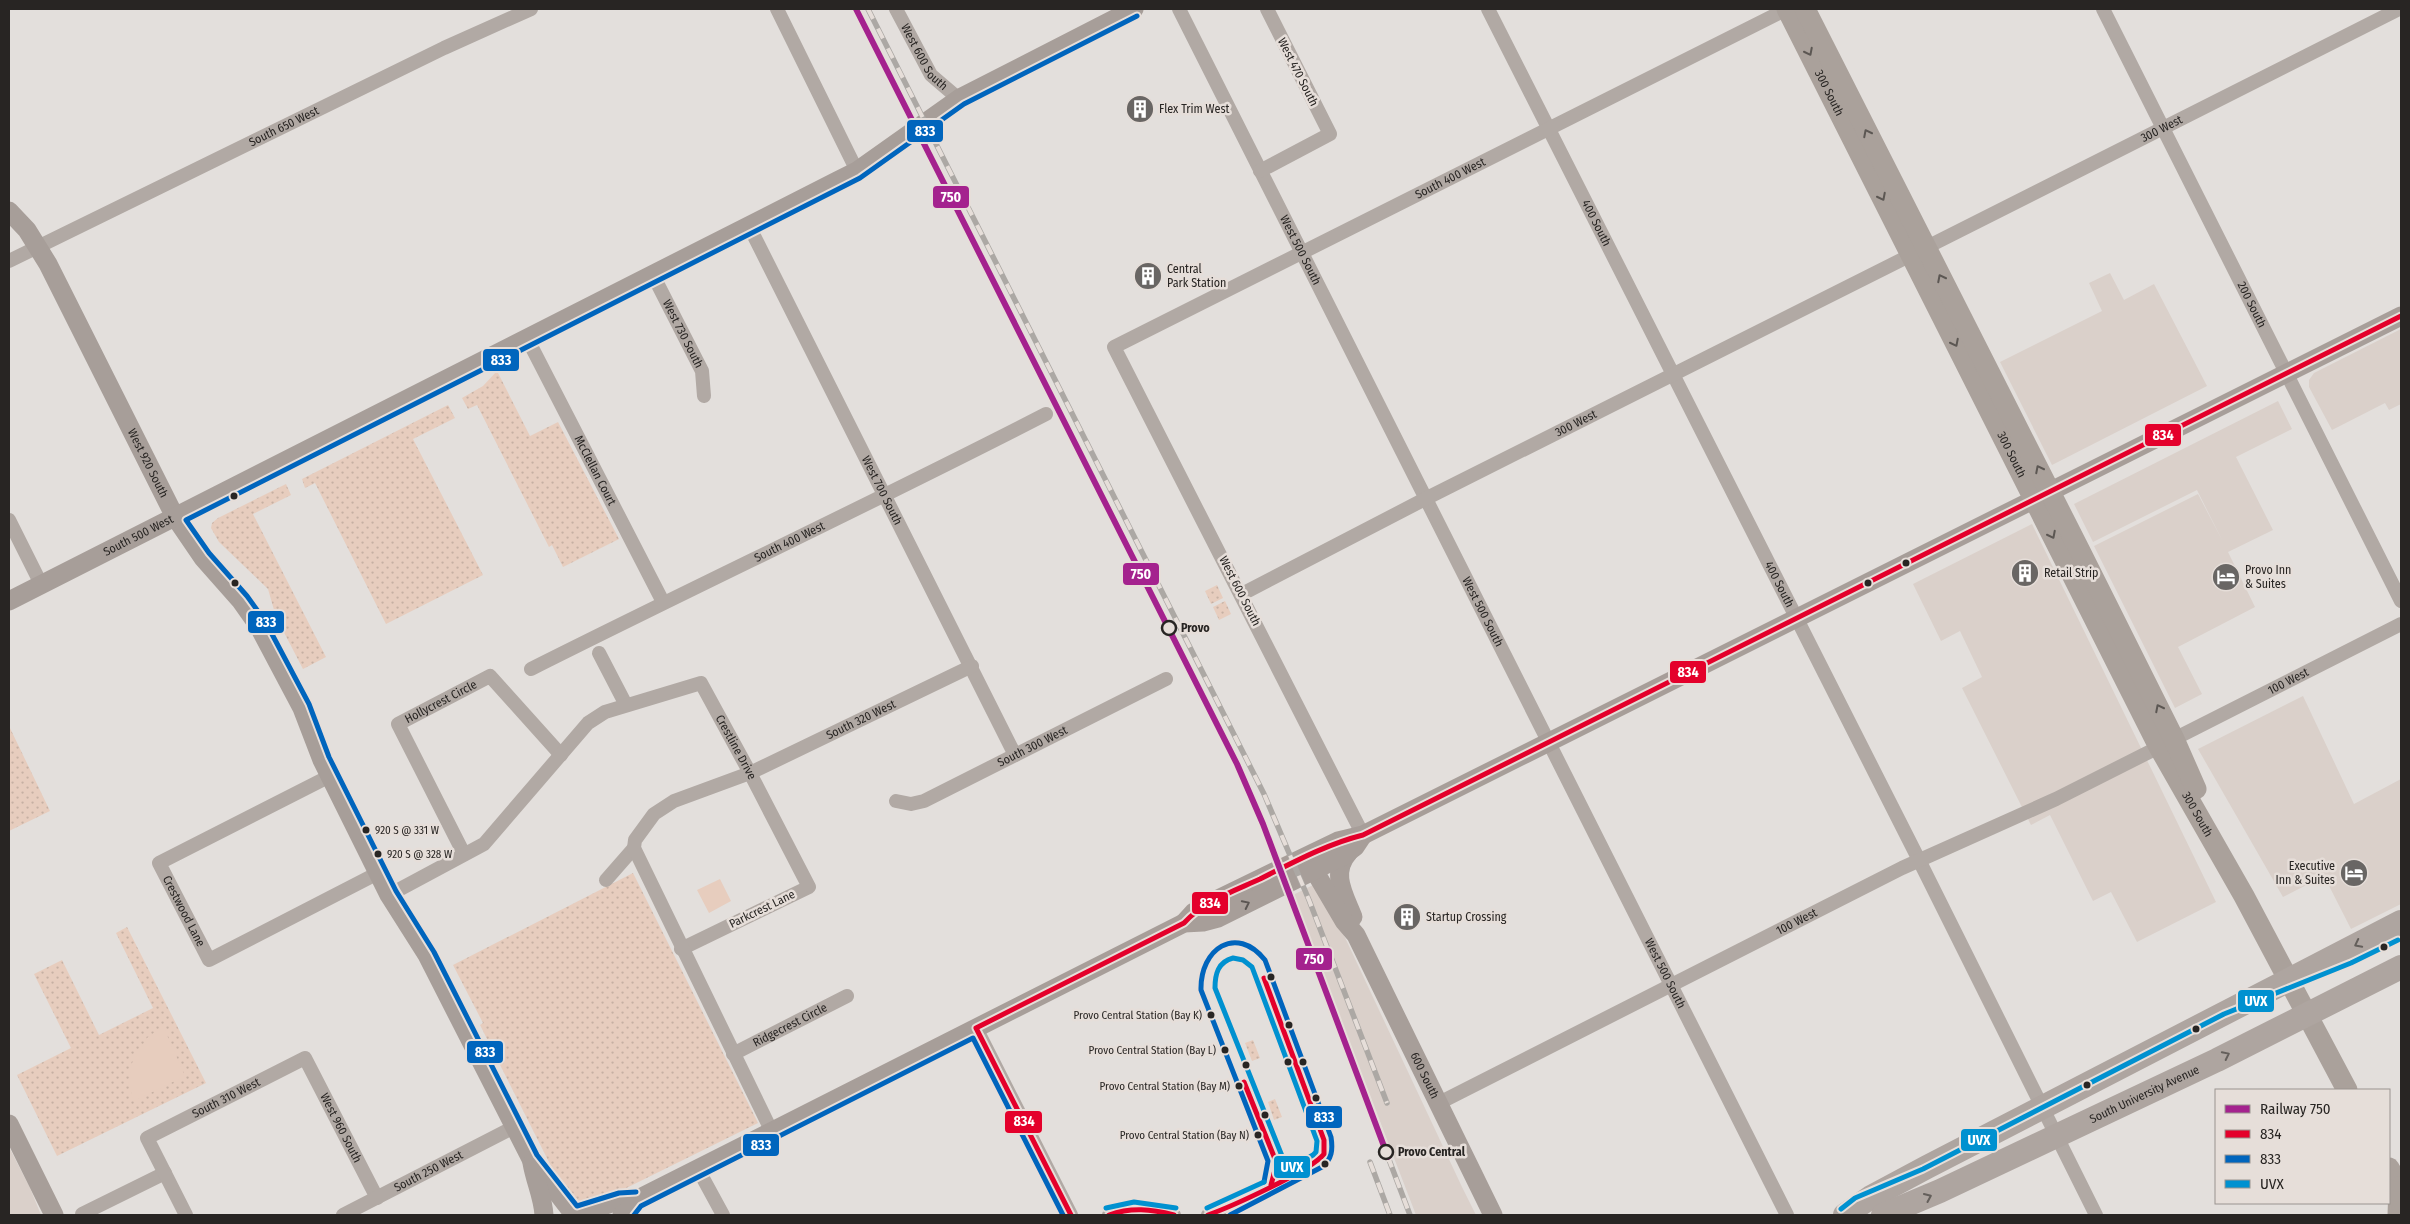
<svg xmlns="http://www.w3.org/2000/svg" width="2410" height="1224" viewBox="0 0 2410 1224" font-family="'Fira Sans Condensed',sans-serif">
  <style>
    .built { fill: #dad0ca }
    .grass { fill: url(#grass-dots) }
    .pitch { fill: #e7cdbe }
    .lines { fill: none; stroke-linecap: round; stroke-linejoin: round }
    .street { stroke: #b1a9a4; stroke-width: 14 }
    .secondary { stroke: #a79e99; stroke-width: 19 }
    .primary { stroke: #aaa19b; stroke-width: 21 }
    .highway { stroke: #aea5a0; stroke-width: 24 }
    .rail-casing { stroke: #aca8a4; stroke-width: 5.5 }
    .rail { stroke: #e6ded9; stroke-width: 4; stroke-dasharray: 11; stroke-linecap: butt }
    .bus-1-casing { stroke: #e6ded9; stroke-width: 9 }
    .bus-2-casing { stroke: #e6ded9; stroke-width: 9 }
    .bus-3-casing { stroke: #e6ded9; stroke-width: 9 }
    .bus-1 { stroke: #e4002b; stroke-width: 5 }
    .bus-2 { stroke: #0065bd; stroke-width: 5 }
    .bus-3 { stroke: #0091d0; stroke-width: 5 }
    .rail-1-casing { stroke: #e6ded9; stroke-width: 10 }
    .rail-1 { stroke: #a4228e; stroke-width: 6 }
    .oneway { stroke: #5c5753 }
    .oneway2 { stroke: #5b5552 }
    .oneway3 { stroke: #645f5b }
    .bus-dot { fill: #282523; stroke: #e6ded9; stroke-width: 2 }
    .stop-dot { fill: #e6ded9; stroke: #282523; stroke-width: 2.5 }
    .labels { text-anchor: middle; stroke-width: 5; stroke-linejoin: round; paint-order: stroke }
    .bus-label { font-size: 11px; fill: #282523; stroke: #e6ded9; text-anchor: end }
    .street-label { font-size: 12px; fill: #282523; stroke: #e6ded9 }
    .poi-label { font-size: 12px; fill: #282523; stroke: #e6ded9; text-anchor: start }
    .stop-label { font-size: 12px; font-weight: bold; fill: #282523; stroke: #e6ded9; text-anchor: start }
    .line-badge { stroke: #e6ded9; stroke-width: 2 }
    .badge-label { font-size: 14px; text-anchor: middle; font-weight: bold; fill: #fff }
  </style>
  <defs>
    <pattern id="grass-dots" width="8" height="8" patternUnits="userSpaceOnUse" patternTransform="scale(1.25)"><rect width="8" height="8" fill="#e7cdbe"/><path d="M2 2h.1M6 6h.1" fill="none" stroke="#c6b0a3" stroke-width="1.8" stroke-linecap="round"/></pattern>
  </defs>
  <rect width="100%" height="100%" fill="#e3dfdc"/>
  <!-- built -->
  <path class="built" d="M2110 273 2124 300 2154 284 2207 386 2052 465 2000 362 2102 311 2089 283Z
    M2401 329V404L2389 410 2385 403 2332 430 2309 387V380L2314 373Z
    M2278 401 2292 429 2236 457 2273 530 2228 552 2255 607 2178 647 2202 694 2175 708 2094 546 2198 494 2222 540 2197 490 2093 542 2074 504Z
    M2032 524 2216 902 2137 942 2111 892 2093 901 2050 815 2031 825 1962 688 1982 677 1960 631 1941 641 1913 584Z
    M2303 696 2354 804 2401 779V904L2351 929 2324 876 2283 897 2198 749Z
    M1319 882 1462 1187 1476 1215H1416L1293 895Z
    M9 1147 30 1188 41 1215H9Z"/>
  <!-- grass -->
  <path class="grass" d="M497 371 530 436 558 422 619 539 563 567 552 545 549 547 477 405 468 409 462 398 483 386Z
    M448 405 455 418 413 439 483 575 386 624 315 483 305 488 302 479Z
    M286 484 291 495 253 514 326 657 303 669 276 617 268 589 219 542 211 528 212 523 218 518Z
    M1217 585 1223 598 1211 604 1205 591Z
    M1225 601 1231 614 1219 620 1213 607Z
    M9 726 50 811 9 831Z
    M633 873 758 1123 602 1200C580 1204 575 1204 561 1186L480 1025 483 1023 453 965Z
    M127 927 206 1083 57 1156 17 1075 71 1048 34 974 62 960 99 1035 153 1008 116 933Z
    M1253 1040 1260 1058 1252 1061 1245 1043Z
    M1275 1099 1282 1117 1274 1120 1268 1102Z"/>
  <!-- pitch -->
  <path class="pitch" d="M720 879 731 901 709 913 697 890Z
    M163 1026 185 1076 134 1101 128 1083 132 1063 147 1038Z"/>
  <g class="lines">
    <!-- street -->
    <g class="street">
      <path d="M777 9 857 171"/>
      <path id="s1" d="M896 9 931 75 959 99"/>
      <path id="s2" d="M1179 9 1787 1215"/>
      <path id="s3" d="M1488 9 1919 860 2096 1215"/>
      <path id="s4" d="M2103 9 2401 601"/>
      <path d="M1260 171 1330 134 1267 9"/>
      <path id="s5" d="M749 226 1015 755"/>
      <path id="s6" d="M1925 248 2399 9"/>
      <path id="s7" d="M9 261 444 48 531 9"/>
      <path id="s8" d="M653 275 702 371 704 396"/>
      <path id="s9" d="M527 338 663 602"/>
      <path d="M9 520 41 584"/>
      <path id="s10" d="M1242 594 1425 499 1911 255"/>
      <path d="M599 653 626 705"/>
      <path id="s11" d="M531 669C702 583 875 502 1046 414"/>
      <path id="s12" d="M2174 739 2401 624"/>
      <path id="s13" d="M330 776 159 863 209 960 378 873"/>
      <path id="s14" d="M896 801 911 804 924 801 1166 679"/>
      <path id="s15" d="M1363 835 1114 347 1787 9"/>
      <path id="s16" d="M464 854 398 724 490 676 561 755"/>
      <path d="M606 880 634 848"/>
      <path id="s17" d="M389 895 484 844 588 723 605 712 701 683 750 773 809 887 681 949"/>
      <path d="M976 1028 1071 1215"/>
      <path id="s18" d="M733 1054 847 996"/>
      <path id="s19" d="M1439 1103 1902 868 2056 799 2159 747"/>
      <path id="s20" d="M772 1132 634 848 635 840 654 814 674 801 750 773 972 666"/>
      <path d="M698 1169 723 1215"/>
      <path d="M82 1214 165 1173"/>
      <path id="s21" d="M186 1215 147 1138 305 1058 377 1198"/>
      <path id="s22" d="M343 1215 514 1127"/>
      <path d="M1109 1215C1132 1205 1151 1209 1174 1215"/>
      <path d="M1208 1215 1243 1199"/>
    </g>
    <!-- secondary -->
    <g class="secondary">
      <path id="s23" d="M9 211 27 230 48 264 175 517 203 558 241 601 258 625 302 708 322 760 389 895 427 955 531 1159 572 1212"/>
      <path id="s24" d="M9 601 837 181 857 171 960 98 1134 9"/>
      <path d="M1349 852C1330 873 1344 894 1353 917"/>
      <path id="s25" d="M1314 870 1344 921 1356 935 1493 1215"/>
      <path d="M1184 923 1194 912 1216 900 1338 841 1363 835 2401 316"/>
      <path d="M9 1124 54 1215"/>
      <path d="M532 1163C535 1181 543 1197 544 1215"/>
      <path d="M578 1214 621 1200H636"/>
      <path d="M622 1215 627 1212 636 1200 1184 923 1203 922 1218 918 1343 856 1355 847 1363 835"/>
    </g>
    <!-- primary -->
    <g class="primary">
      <path id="s26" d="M1787 9 2159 747 2244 896 2347 1090"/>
      <path d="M1805 9 2080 551 2174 739 2196 789"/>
      <path d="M2389 1168 2401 1189"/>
      <path d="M2398 1215 2399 1187"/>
    </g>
    <!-- highway -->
    <g class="highway">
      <path d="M1845 1215 1871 1197 1927 1167 2401 922"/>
      <path id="s27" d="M1883 1215 1940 1191 2217 1060 2401 967"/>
    </g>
    <defs>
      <path id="rail" d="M868 9 1264 794 1309 900 1387 1103
        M1388 1157 1410 1215
        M1370 1162 1390 1215"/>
    </defs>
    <!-- rail casing -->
    <use href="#rail" class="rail-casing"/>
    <!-- rail -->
    <use href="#rail" class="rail"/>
    <defs>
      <path id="bus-1" d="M976 1028 1184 923C1204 901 1234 891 1260 879 1294 862 1327 844 1363 835L2401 316
        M976 1028 1071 1215
        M1244 1082 1275 1159 1276 1166 1271 1185
        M1109 1215C1131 1207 1151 1209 1174 1215
        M1208 1215C1230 1207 1311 1171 1324 1154V1140L1264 978"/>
      <path id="bus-2" d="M636 1192 619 1193 577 1206 537 1155 434 952 396 891 329 757 309 704 265 621 247 596 209 553 186 520 860 178 964 104 1137 16
        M634 1215 641 1206 973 1038 1063 1215
        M1230 1215 1322 1167C1332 1159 1333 1150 1331 1137L1265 960C1236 924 1200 949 1201 990L1268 1161 1264 1182"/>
      <path id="bus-3" d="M1233 958 1243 960 1252 967 1317 1141 1316 1152 1313 1155 1282 1173V1156L1215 988C1215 974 1218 962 1233 958Z
        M1106 1208 1134 1202 1176 1208
        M1207 1208 1264 1182
        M1841 1209 1855 1198 1923 1169 2224 1014 2351 963 2398 940"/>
    </defs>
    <!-- bus-1 casing -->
    <use href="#bus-1" class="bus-1-casing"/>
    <!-- bus-2 casing -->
    <use href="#bus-2" class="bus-2-casing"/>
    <!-- bus-3 casing -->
    <use href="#bus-3" class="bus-3-casing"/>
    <!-- bus-1 -->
    <use href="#bus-1" class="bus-1"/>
    <!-- bus-2 -->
    <use href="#bus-2" class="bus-2"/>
    <!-- bus-3 -->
    <use href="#bus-3" class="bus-3"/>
    <defs>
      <path id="rail-1" d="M856 9 1237 764 1263 824 1388 1157"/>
    </defs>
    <!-- rail-1 casing -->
    <use href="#rail-1" class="rail-1-casing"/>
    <!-- rail-1 -->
    <use href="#rail-1" class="rail-1"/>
  </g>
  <!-- one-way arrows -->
  <defs><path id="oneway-chevron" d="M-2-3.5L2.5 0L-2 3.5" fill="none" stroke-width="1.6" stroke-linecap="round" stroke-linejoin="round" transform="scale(1.25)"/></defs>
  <g class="oneway">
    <use href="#oneway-chevron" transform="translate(1809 52) rotate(63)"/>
    <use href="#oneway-chevron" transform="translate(1867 133) rotate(-117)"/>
    <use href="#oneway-chevron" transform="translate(1882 197) rotate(63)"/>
    <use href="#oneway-chevron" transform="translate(1941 278) rotate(-117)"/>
    <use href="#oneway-chevron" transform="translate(1955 343) rotate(63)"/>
    <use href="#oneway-chevron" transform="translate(2039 469) rotate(-117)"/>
    <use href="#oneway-chevron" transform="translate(2052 535) rotate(63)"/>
    <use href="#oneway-chevron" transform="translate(2159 708) rotate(-117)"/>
  </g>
  <use class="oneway2" href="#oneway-chevron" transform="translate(1246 904) rotate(-26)"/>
  <g class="oneway3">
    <use href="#oneway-chevron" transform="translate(2358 944) rotate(153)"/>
    <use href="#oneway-chevron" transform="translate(2226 1055) rotate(-26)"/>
    <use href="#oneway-chevron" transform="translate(1928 1197) rotate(-24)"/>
  </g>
  <!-- icons -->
  <defs>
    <symbol id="building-disc" viewBox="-11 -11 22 22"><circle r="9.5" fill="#696664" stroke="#e6ded9"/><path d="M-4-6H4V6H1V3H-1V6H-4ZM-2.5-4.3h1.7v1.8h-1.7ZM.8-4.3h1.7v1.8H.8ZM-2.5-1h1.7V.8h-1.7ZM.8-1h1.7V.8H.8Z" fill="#fff"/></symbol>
    <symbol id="hotel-disc" viewBox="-11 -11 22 22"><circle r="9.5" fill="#696664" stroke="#e6ded9"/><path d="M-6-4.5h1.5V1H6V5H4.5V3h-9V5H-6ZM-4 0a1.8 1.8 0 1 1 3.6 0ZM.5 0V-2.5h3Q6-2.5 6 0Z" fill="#fff"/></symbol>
  </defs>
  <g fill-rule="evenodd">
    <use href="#building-disc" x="1124" y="93" width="32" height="32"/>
    <use href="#building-disc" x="1132" y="260" width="32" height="32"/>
    <use href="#building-disc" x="2009" y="557" width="32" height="32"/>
    <use href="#hotel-disc" x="2210" y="561" width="32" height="32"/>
    <use href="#hotel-disc" x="2338" y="857" width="32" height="32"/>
    <use href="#building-disc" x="1391" y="901" width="32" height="32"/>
  </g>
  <!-- markers -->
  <g class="bus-dot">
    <circle cx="234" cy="496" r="4.5"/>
    <circle cx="1906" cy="563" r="4.5"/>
    <circle cx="235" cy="583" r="4.5"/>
    <circle cx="1868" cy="583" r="4.5"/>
    <circle cx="366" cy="830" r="4.5"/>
    <circle cx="378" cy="854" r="4.5"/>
    <circle cx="2384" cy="947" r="4.5"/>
    <circle cx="1271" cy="977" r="4.5"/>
    <circle cx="1211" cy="1015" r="4.5"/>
    <circle cx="1289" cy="1025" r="4.5"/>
    <circle cx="2196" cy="1029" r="4.5"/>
    <circle cx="1225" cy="1050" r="4.5"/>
    <circle cx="1288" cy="1062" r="4.5"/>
    <circle cx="1303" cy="1062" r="4.5"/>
    <circle cx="1246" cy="1065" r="4.5"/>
    <circle cx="2087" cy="1085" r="4.5"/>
    <circle cx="1239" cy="1086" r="4.5"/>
    <circle cx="1316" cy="1098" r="4.5"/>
    <circle cx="1265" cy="1115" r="4.5"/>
    <circle cx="1258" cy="1135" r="4.5"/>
    <circle cx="1325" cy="1164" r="4.5"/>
  </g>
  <g class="stop-dot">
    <circle cx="1169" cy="628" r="7"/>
    <circle cx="1386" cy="1152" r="7"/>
  </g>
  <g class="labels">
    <!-- bus labels -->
    <g class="bus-label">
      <text x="375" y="834" text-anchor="start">920 S @ 331 W</text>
      <text x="387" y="858" text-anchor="start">920 S @ 328 W</text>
      <text x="1202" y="1019">Provo Central Station (Bay K)</text>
      <text x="1216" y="1054">Provo Central Station (Bay L)</text>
      <text x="1230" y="1090">Provo Central Station (Bay M)</text>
      <text x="1249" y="1139">Provo Central Station (Bay N)</text>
    </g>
    <!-- street labels -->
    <g class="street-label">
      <text dy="4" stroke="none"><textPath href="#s1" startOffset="56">West 600 South</textPath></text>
      <text transform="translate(1298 72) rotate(63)" y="4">West 470 South</text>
      <text dy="4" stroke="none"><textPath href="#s26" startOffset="94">300 South</textPath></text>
      <text dy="4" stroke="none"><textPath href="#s7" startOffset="306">South 650 West</textPath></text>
      <text dy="4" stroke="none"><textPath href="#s6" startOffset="265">300 West</textPath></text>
      <text dy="4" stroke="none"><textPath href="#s15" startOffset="924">South 400 West</textPath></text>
      <text dy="4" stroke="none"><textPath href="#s3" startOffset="240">400 South</textPath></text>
      <text dy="4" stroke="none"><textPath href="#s2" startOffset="270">West 500 South</textPath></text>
      <text dy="4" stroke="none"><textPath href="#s4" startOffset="331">200 South</textPath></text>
      <text dy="4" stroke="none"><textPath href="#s8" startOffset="66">West 730 South</textPath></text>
      <text dy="4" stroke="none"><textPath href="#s10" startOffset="375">300 West</textPath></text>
      <text dy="4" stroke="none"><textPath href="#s26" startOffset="499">300 South</textPath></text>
      <text dy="4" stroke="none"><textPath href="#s23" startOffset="289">West 920 South</textPath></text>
      <text dy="4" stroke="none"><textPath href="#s9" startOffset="149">McClellan Court</textPath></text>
      <text dy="4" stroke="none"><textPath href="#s5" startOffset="296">West 700 South</textPath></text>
      <text dy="4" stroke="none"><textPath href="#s24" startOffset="145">South 500 West</textPath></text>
      <text dy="4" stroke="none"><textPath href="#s11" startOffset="288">South 400 West</textPath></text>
      <text dy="4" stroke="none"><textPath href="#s3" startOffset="645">400 South</textPath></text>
      <text transform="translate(1240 591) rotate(63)" y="4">West 600 South</text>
      <text dy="4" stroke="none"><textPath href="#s2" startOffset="675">West 500 South</textPath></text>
      <text dy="4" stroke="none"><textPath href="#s12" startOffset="128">100 West</textPath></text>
      <text dy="4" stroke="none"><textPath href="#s16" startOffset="194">Hollycrest Circle</textPath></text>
      <text dy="4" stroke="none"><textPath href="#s20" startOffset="584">South 320 West</textPath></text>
      <text dy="4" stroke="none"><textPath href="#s17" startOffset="461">Crestline Drive</textPath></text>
      <text dy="4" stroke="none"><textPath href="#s14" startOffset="150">South 300 West</textPath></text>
      <text dy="4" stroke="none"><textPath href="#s26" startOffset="904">300 South</textPath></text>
      <text transform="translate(762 909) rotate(-26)" y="4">Parkcrest Lane</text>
      <text dy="4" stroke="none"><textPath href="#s13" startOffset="246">Crestwood Lane</textPath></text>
      <text dy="4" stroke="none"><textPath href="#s19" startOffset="401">100 West</textPath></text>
      <text dy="4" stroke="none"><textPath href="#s2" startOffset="1080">West 500 South</textPath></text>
      <text dy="4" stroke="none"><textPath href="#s18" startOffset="64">Ridgecrest Circle</textPath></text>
      <text dy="4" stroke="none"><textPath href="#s25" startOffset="234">600 South</textPath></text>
      <text dy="4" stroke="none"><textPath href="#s27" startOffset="288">South University Avenue</textPath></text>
      <text dy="4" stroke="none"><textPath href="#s21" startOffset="175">South 310 West</textPath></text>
      <text dy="4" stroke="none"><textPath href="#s21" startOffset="342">West 960 South</textPath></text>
      <text dy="4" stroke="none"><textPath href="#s22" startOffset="96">South 250 West</textPath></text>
    </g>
    <!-- poi labels -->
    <g class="poi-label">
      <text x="1159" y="113">Flex Trim West</text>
      <text x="1167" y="273">Central<tspan x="1167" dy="14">Park Station</tspan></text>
      <text x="2245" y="574">Provo Inn<tspan x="2245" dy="14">&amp; Suites</tspan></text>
      <text x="2044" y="577">Retail Strip</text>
      <text x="2335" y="870" text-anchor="end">Executive<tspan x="2335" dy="14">Inn &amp; Suites</tspan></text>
      <text x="1426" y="921">Startup Crossing</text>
    </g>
    <!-- stop labels -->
    <g class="stop-label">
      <text x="1181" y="632">Provo</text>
      <text x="1398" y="1156">Provo Central</text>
    </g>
  </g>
  <g class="line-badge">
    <rect x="906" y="119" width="38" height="24" rx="5" fill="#0065bd"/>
    <rect x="932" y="185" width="38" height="24" rx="5" fill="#a4228e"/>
    <rect x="482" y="348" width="38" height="24" rx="5" fill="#0065bd"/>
    <rect x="2144" y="423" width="38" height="24" rx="5" fill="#e4002b"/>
    <rect x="1122" y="562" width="38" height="24" rx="5" fill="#a4228e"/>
    <rect x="247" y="610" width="38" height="24" rx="5" fill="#0065bd"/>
    <rect x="1669" y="660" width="38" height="24" rx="5" fill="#e4002b"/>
    <rect x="1191" y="891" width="38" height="24" rx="5" fill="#e4002b"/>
    <rect x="1295" y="947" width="38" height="24" rx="5" fill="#a4228e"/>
    <rect x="2237" y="989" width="38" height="24" rx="5" fill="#0091d0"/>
    <rect x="466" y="1040" width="38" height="24" rx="5" fill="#0065bd"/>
    <rect x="1305" y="1105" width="38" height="24" rx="5" fill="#0065bd"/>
    <rect x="1004" y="1110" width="39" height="24" rx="5" fill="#e4002b"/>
    <rect x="1960" y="1128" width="38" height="24" rx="5" fill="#0091d0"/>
    <rect x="742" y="1133" width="38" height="24" rx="5" fill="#0065bd"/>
    <rect x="1273" y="1155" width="38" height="24" rx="5" fill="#0091d0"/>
  </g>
  <g class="badge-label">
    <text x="925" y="136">833</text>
    <text x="951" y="202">750</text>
    <text x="501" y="365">833</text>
    <text x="2163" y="440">834</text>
    <text x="1141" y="579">750</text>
    <text x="266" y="627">833</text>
    <text x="1688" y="677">834</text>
    <text x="1210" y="908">834</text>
    <text x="1314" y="964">750</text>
    <text x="2256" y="1006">UVX</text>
    <text x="485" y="1057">833</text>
    <text x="1324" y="1122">833</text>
    <text x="1024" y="1126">834</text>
    <text x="1979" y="1145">UVX</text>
    <text x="761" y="1150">833</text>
    <text x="1292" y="1172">UVX</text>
  </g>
  <!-- border -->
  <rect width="2410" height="1224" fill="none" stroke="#282523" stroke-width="20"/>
  <!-- legend -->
  <rect x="2215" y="1089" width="175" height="115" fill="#e6ded9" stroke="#9a9490"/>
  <rect x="2225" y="1105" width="25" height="8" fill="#a4228e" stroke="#9a9490"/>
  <text x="2260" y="1114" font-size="15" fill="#282523">Railway 750</text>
  <rect x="2225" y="1130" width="25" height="8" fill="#e4002b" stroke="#9a9490"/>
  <text x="2260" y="1139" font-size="15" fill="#282523">834</text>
  <rect x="2225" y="1155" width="25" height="8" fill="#0065bd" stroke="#9a9490"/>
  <text x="2260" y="1164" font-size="15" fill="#282523">833</text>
  <rect x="2225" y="1180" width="25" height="8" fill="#0091d0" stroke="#9a9490"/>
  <text x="2260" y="1189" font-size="15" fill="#282523">UVX</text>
</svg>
